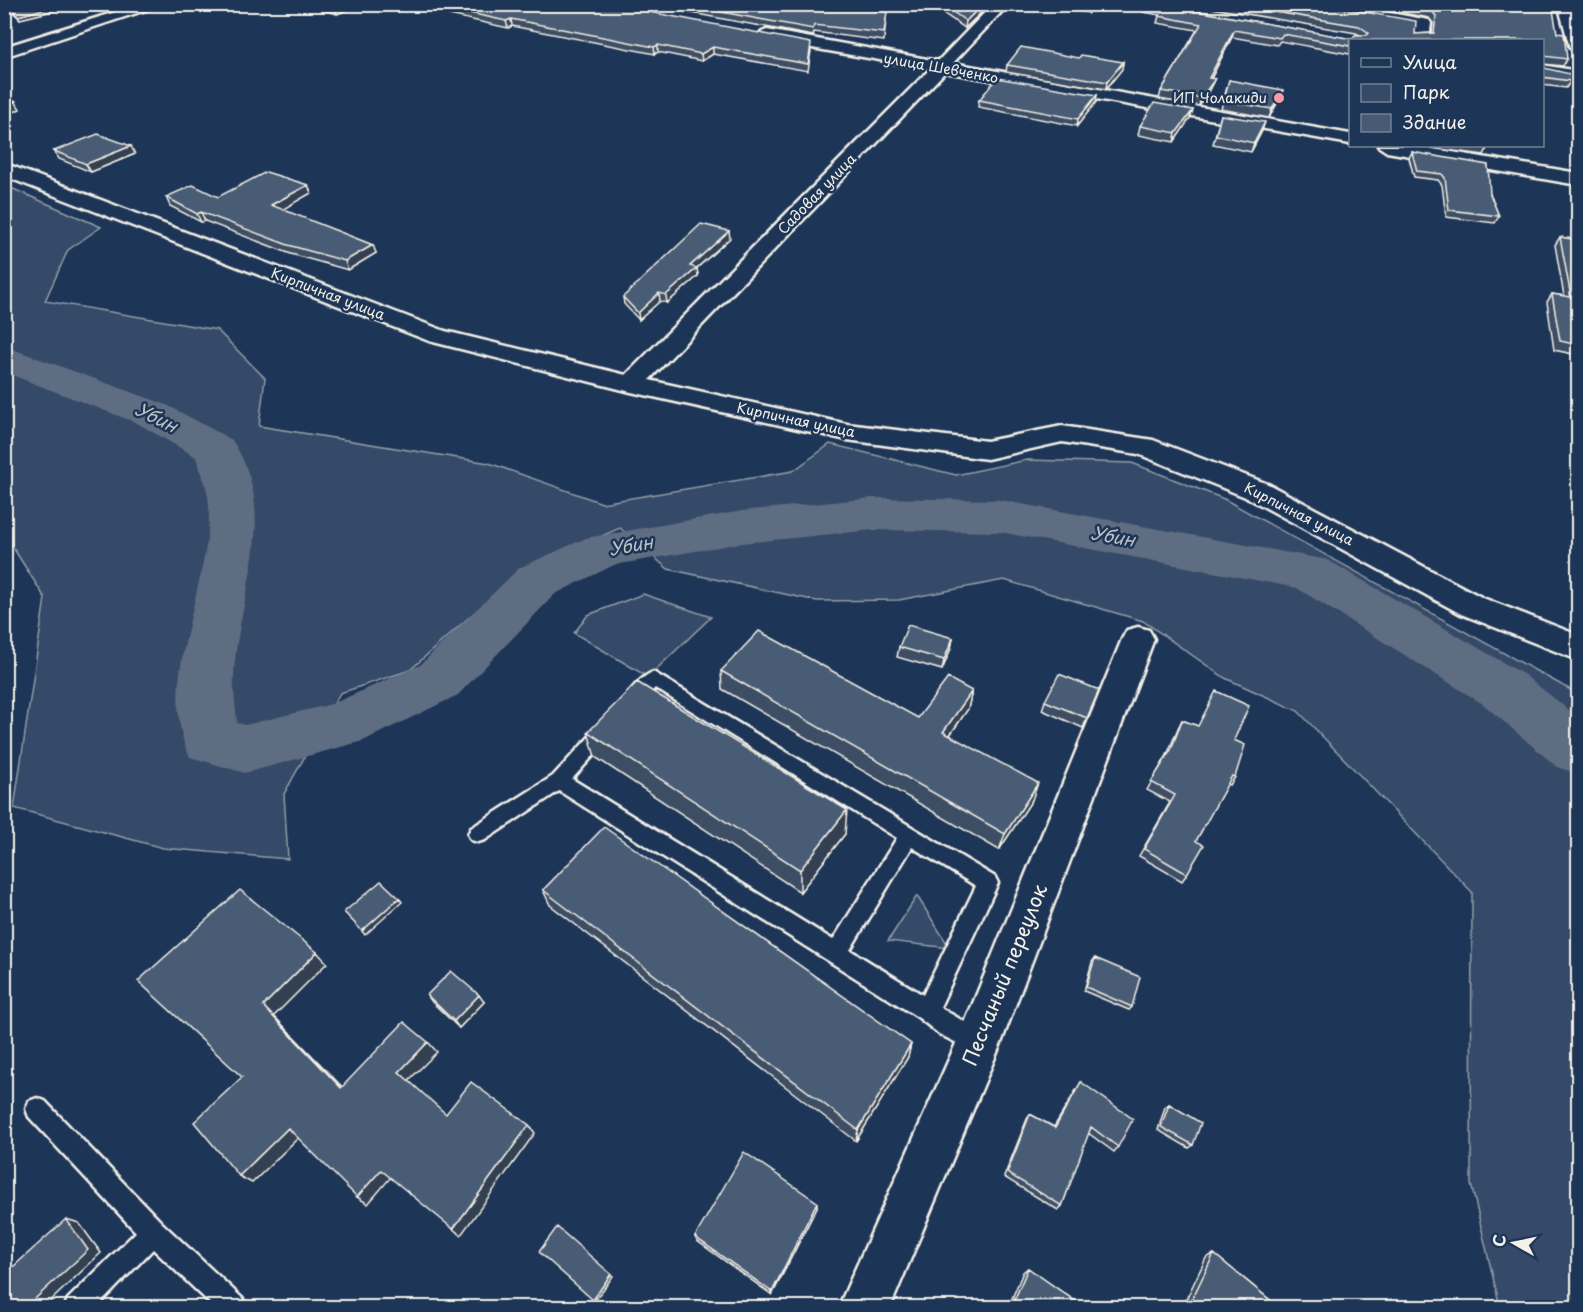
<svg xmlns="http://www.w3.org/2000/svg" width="1583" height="1312" viewBox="0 0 1583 1312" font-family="'Playpen Sans',sans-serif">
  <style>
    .green { fill: #354a67; stroke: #949ea8; stroke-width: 1.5 }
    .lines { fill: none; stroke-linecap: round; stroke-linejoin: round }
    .river { fill: #5e6d82; fill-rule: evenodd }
    .service-casing { stroke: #f4f1e8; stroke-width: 5 }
    .minor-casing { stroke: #f4f1e8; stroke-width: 5 }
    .service { fill: #1d3557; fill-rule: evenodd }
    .minor { fill: #1d3557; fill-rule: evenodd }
    .wall { fill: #3e4e64; stroke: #f4f1e8; stroke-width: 1.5 }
    .shaded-wall { fill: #324051; stroke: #f4f1e8; stroke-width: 1.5 }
    .building { fill: #485b74; stroke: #f4f1e8; stroke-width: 1.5 }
    .poi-dot { fill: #ff9aa2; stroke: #1d3557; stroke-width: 2 }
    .labels { text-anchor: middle; stroke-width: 5; stroke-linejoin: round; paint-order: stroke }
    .far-street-label { font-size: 14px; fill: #f4f1e8; stroke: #1d3557 }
    .far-poi-label { font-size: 14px; fill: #f4f1e8; stroke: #1d3557; text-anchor: end }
    .water-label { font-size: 18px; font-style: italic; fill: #c0c3c4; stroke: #1d3557 }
    .near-street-label { font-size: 20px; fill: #f4f1e8; stroke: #1d3557 }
  </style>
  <rect width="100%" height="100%" fill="#1d3557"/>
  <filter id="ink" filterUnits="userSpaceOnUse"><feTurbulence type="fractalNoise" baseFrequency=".0167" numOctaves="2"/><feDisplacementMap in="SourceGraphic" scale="12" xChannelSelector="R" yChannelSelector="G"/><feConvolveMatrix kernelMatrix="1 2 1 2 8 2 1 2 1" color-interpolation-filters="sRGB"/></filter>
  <g filter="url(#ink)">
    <!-- green -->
    <path class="green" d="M4 185 101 227 68 250 45 301 217 330 265 378 259 426 489 463 602 503 793 471 830 444 956 475 1027 460 1132 463 1224 499 1578 694V1307H1500L1471 1184 1472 892 1298 711 1225 678 1143 621 1004 580 899 600 817 601 668 569 620 528 521 571 410 670 340 693 284 794 288 859 163 848 14 808 45 598 5 535Z
      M643 594 711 617 648 677 574 633 588 615Z
      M917 896 950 948 888 941Z"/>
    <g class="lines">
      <!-- river -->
      <path class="river" d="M4 346 167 405 232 440C283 518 236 596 234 677 233 692 236 708 237 723L245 725 332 704 420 665 519 568 586 538 742 511 873 498 1000 500 1328 560 1523 674 1578 717V774L1557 767 1483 704 1297 588 1000 532 873 530 742 543 614 565 555 594 458 695 363 741 245 773 190 757C154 686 212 582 209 506 209 490 200 472 196 457L137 423 4 372Z"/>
      <defs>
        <path id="service" d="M653 672 995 877 998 883 940 1007C953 1017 984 1029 990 1043L987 1051 979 1054 939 1034 919 1018 559 791 485 840 478 842 471 840 468 834 471 828 553 776 602 723 608 721 614 723 617 728 614 733 572 779 833 940 897 838 655 688 637 707H625L622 702C628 692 642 676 653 672ZM912 847 976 886 923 995 850 950Z
          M37 1098 45 1101 162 1223 243 1299 247 1308H215L153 1249 96 1308H64L68 1299 136 1232 29 1117 26 1109 29 1101Z"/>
        <path id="minor" d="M141 4H164L4 57V47Z
          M993 4H1009L953 63 1350 134V144L945 72 649 380 847 424 987 441 1062 426 1153 440 1268 484 1483 598 1578 635V660L1461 614 1248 498 1138 454 1062 442 987 459 847 440 631 392 429 341 4 176V163L445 331 626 375 930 69 767 40 759 35 762 32 767 30 938 61Z
          M1304 4H1340L1429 20 1431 23 1429 40H1414L1416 26 1311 8Z
          M1558 4H1572L1578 24V53L1570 48Z
          M1542 65 1578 71V81L1542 75Z
          M1378 146H1416L1578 173V185L1387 152Z
          M1138 627 1149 630 1154 639 1001 1043 890 1308H838L962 1030 1122 639 1127 630Z"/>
      </defs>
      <!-- service casing -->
      <use href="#service" class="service-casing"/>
      <!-- minor casing -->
      <use href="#minor" class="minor-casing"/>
      <!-- service -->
      <use href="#service" class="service"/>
      <!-- minor -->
      <use href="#minor" class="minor"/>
    </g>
    <!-- wall -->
    <path class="wall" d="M4 4H81L20 19Z
      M302 4H397L380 11 358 6 337 14Z
      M400 4H608L811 51 808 71 713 54 702 61 658 52 655 54 512 26 508 28Z
      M644 4H864L858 8 886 19 884 41 814 32 813 36Z
      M944 4H990L965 28 943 13V5Z
      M1038 4H1097L1089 13Z
      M1145 4 1175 7 1352 39 1360 35 1356 33 1189 4H1319L1415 34 1432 33 1433 23 1429 18 1355 4H1546L1567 59 1563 66 1544 64V68L1571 81 1566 88 1542 85V40H1350V54L1280 41 1277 45 1232 37 1211 79H1215L1212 86 1199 106 1159 99 1161 91 1197 30 1157 23 1159 16 1160 15 1143 12Z
      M1079 58 1123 62 1122 69 1106 89 1006 72 1007 65Z
      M1229 80 1280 98 1269 118 1221 109Z
      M979 100 1096 102 1077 126 978 107Z
      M1193 110 1190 118 1174 142 1138 135 1140 126Z
      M1221 115 1262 131 1251 152 1213 144Z
      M1417 146H1488V147L1484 155Z
      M54 151 135 154 91 172 59 159Z
      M1412 152 1490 194 1499 216 1495 223 1446 217 1442 185 1438 180 1414 177 1409 158Z
      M311 193 282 209 376 253 348 270 291 254 205 221 201 222 170 206 166 197H218Z
      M1560 237 1578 240V355L1554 350 1547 302 1552 294 1564 296 1555 245Z
      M730 238 697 268 698 276 667 303 660 301 639 320 624 304 623 297Z
      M953 638 951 648 942 670 897 657 899 647Z
      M721 671 918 718 972 691 968 709 950 735 1032 800 999 850 722 689Z
      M1099 690 1083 728 1042 710 1045 701Z
      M1182 720 1234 740 1235 777 1230 785 1227 784 1196 841 1187 874 1182 881 1139 856 1170 802 1147 790 1167 755 1178 728Z
      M588 732 845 834 800 892 595 757Z
      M543 890 911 1044 908 1057 856 1141 550 905Z
      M1095 958 1132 1007 1129 1010 1084 991 1092 962Z
      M427 995 484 1002 459 1028 432 1002Z
      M1081 1082 1118 1147 1114 1152 1088 1133 1062 1206 1058 1210 1004 1177 1027 1119 1030 1114 1054 1127Z
      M1169 1104 1193 1145 1189 1148 1158 1130 1165 1107Z
      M817 1207 772 1295 697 1241 695 1237Z
      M1214 1254 1280 1308H1182L1206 1258Z
      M1028 1268 1085 1308H1008L1023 1272Z"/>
    <!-- shaded-wall -->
    <path class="shaded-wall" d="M63 4H81L20 19 18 16Z
      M342 4H358V6L337 14 334 7Z
      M378 4H397L380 11Z
      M854 4H864L850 14V7Z
      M983 4H990L965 28 966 21Z
      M1092 4H1097L1089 13 1090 7Z
      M511 19 512 26 508 28 506 21Z
      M1234 30 1232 37 1207 86 1209 78Z
      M658 45V52L655 54 654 47Z
      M713 47V54L702 61 701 54Z
      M1123 62 1122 69 1106 89 1107 82Z
      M1215 79 1212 86 1199 106 1201 98Z
      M1283 90 1280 98 1269 118 1272 109Z
      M1097 95 1096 102 1077 126 1078 119Z
      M15 101 20 109 4 117V107Z
      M1193 110 1190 118 1174 142 1176 133Z
      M1265 122 1262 131 1251 152 1254 143Z
      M131 146 135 154 91 172 86 164Z
      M308 185 311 193 275 214 271 205Z
      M201 212 205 221 201 222 197 214Z
      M729 231 730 238 690 274V266Z
      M373 245 376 253 348 270 345 261Z
      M697 268 698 276 667 303 666 295Z
      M659 293 660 301 639 320 638 313Z
      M953 638 951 648 942 670 944 660Z
      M972 691 968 709 940 749 943 732Z
      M1038 783 1032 800 999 850 1005 834Z
      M847 810 845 834 800 892V870Z
      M399 898 402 902 365 935 362 931Z
      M317 952 327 963 274 1016 351 1096 341 1088 263 1006Z
      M479 995 484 1002 459 1028 454 1021Z
      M428 1042 437 1052 408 1081 399 1072Z
      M911 1044 908 1057 856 1141 858 1130Z
      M529 1125 535 1133 461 1235 453 1229Z
      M288 1128 300 1136 252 1183 239 1176Z
      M381 1170 391 1177 368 1204 357 1197Z
      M817 1202V1207L772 1295V1292Z
      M66 1219 79 1223 101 1253 43 1308H25Z
      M611 1274 613 1276 594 1302 593 1300Z"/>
    <!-- building -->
    <path class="building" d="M6 4H63L18 16Z
      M324 4H342L334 7Z
      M429 4H608L811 43 808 64 713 47 701 54 658 45 654 47 511 19 506 21Z
      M679 4H854L850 7 887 12 884 33 814 25 813 29Z
      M944 4H983L966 21 943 5Z
      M1076 4H1092L1090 7Z
      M1145 4H1174L1175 7 1352 39 1355 35H1367L1369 33 1359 26 1228 4H1319L1416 21 1415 34 1434 33 1436 16 1432 11 1396 4H1546L1548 9 1553 10 1557 33 1564 34 1567 59 1544 56V68L1570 74 1571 81 1542 77V40H1350V46L1283 34 1280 38 1234 30 1209 78 1215 79 1201 98 1161 91 1201 24 1159 16 1166 8 1144 6Z
      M1021 47 1079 58 1081 55 1123 62 1107 82 1007 65Z
      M997 78 1097 95 1078 119 979 100Z
      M1229 80 1283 90 1272 109 1224 101Z
      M4 100 15 101 4 107Z
      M1154 103 1193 110 1176 133 1140 126Z
      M1221 115 1265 122 1254 143 1216 135Z
      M98 134 131 146 86 164 54 151Z
      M1412 152 1488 165 1490 194 1499 216 1449 210 1445 178 1442 174 1417 171Z
      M266 172 308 185 271 205 373 245 345 261 288 245 201 212 197 214 166 197 193 185 218 197Z
      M701 224 729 231 690 266 697 268 666 295 659 293 638 313 623 297Z
      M1560 237 1578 240V345L1560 341 1552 294 1571 297Z
      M908 625 953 638 944 660 899 647Z
      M759 631 918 718 948 678 972 691 943 732 1038 783 1005 834 721 671Z
      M1059 674 1099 690 1087 718 1045 701Z
      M637 682 847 810 800 870 588 732Z
      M1216 691 1249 706 1234 740 1245 745 1235 777 1232 776 1196 841 1204 845 1187 874 1144 849 1175 795 1151 782 1171 750 1182 720 1198 726Z
      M604 827 911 1044 858 1130 543 890Z
      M381 881 399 898 362 931 344 912Z
      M240 890 317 952 263 1006 341 1088 404 1022 428 1042 399 1072 446 1114 471 1082 529 1125 453 1229 381 1170 357 1197 288 1128 239 1176 194 1122 242 1077 138 981Z
      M1095 958 1140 977 1132 1007 1086 987Z
      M451 971 479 995 454 1021 427 995Z
      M1081 1082 1133 1119 1118 1147 1091 1127 1062 1206 1007 1173 1030 1114 1055 1128Z
      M1169 1104 1201 1123 1193 1145 1161 1127Z
      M744 1152 817 1202 772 1292 695 1237Z
      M66 1219 88 1250 25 1308H4V1275Z
      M557 1227 611 1274 593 1300 539 1252Z
      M1214 1254 1280 1308H1192L1189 1305Z
      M1028 1268 1085 1308H1011Z"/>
  </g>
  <!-- markers -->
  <circle class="poi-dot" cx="1279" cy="98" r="6"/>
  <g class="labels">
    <!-- far-street labels -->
    <g class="far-street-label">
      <text transform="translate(941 68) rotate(10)" y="5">улица Шевченко</text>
      <text transform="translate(817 194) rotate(-46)" y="5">Садовая улица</text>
      <text transform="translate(328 294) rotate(21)" y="5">Кирпичная улица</text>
      <text transform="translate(796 420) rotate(12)" y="5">Кирпичная улица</text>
      <text transform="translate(1299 514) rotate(27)" y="5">Кирпичная улица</text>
    </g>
    <!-- far-poi labels -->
    <g class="far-poi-label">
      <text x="1267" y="103">ИП Чолакиди</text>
    </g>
    <!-- water labels -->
    <g class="water-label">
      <text transform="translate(156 418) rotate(26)" y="6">Убин</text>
      <text transform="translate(1113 537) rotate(10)" y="6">Убин</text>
      <text transform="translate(631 546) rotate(-10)" y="6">Убин</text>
    </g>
    <!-- near-street labels -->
    <g class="near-street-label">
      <text transform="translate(1005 975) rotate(-68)" y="7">Песчаный переулок</text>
    </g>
  </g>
  <!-- margin -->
  <rect width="1583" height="1312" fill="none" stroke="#1d3557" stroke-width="24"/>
  <rect x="12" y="12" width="1559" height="1288" fill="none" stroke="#f4f1e8" stroke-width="2" filter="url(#ink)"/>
  <!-- legend -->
  <rect x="1349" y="39" width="195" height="108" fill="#1d3557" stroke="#738091" stroke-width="1.5"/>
  <rect x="1361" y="58" width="30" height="9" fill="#1d3557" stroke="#738091" stroke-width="1.5"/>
  <text x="1403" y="69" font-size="18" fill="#f4f1e8">Улица</text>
  <rect x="1361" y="84" width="30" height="18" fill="#354a67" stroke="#738091" stroke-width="1.5"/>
  <text x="1403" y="99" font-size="18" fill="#f4f1e8">Парк</text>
  <rect x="1361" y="114" width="30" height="18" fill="#485b74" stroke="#738091" stroke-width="1.5"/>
  <text x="1403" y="129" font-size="18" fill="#f4f1e8">Здание</text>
  <!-- north arrow -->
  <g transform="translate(1514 1243) rotate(279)" stroke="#1d3557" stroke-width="4.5" paint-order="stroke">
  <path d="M0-4.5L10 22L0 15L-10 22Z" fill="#f4f1e8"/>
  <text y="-9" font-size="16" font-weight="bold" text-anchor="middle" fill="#f4f1e8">С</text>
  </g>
</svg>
